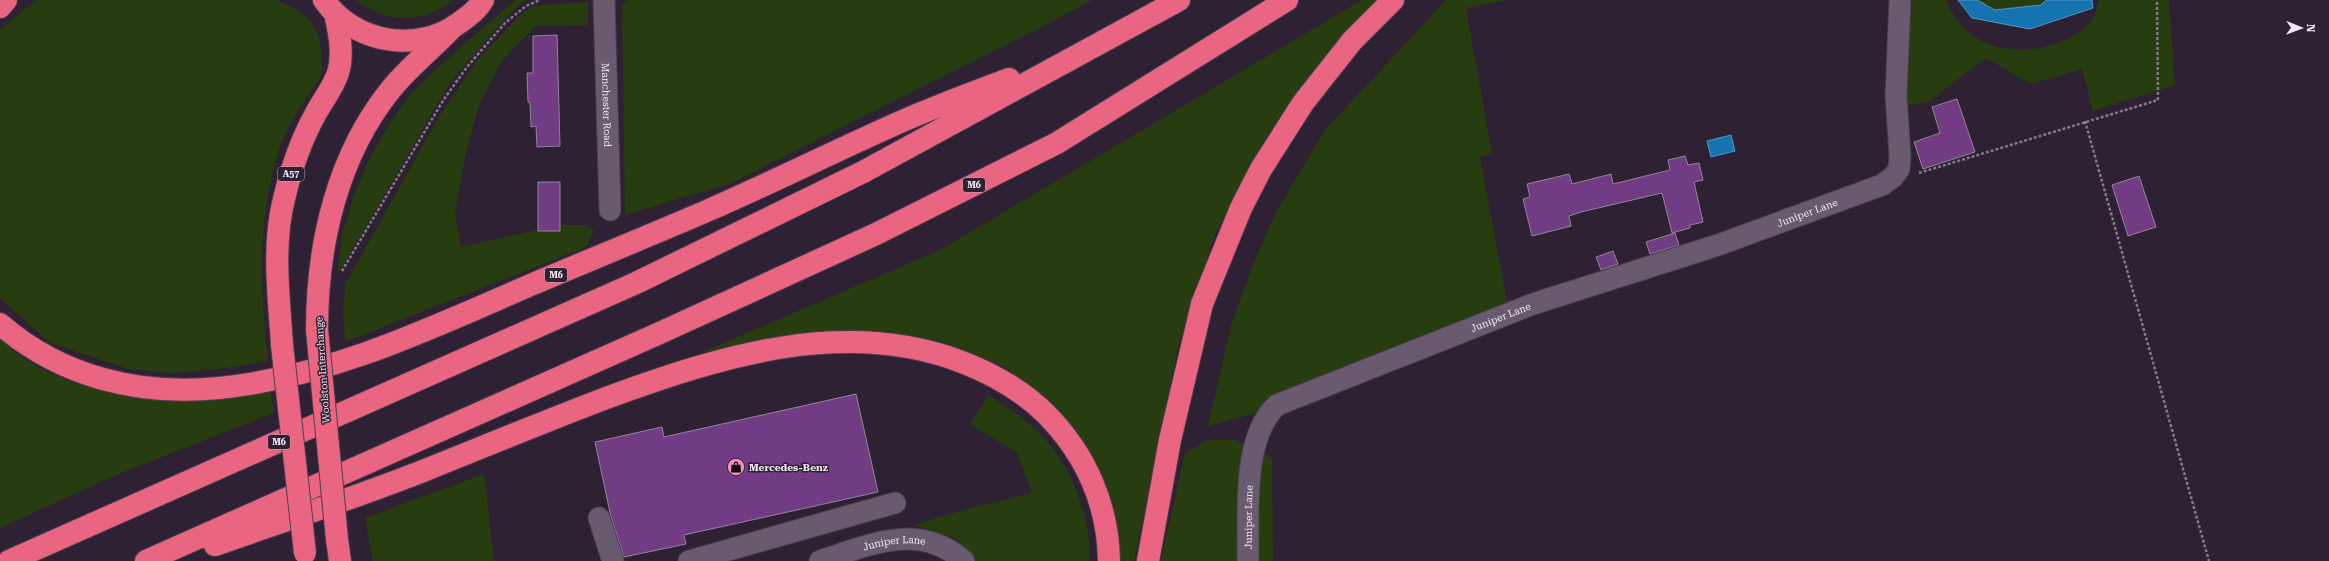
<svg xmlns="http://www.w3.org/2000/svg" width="2329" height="561" viewBox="0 0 2329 561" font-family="'Roboto Serif',serif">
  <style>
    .green { fill: #273d10 }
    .water { fill: #1574b0; stroke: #5796c4 }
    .building { fill: #713c83; stroke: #94849a }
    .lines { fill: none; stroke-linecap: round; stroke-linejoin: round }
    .minor-casing { stroke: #4a3f4f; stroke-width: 23 }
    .highway-casing { stroke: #4a3f4f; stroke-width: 24 }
    .path { stroke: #847988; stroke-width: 2.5; stroke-dasharray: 3 2; stroke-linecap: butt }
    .minor { stroke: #695a6f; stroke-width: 21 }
    .highway { stroke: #ea6581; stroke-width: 22 }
    .highway-bridge-casing { stroke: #4a3f4f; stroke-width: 24; stroke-linecap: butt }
    .highway-bridge { stroke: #ea6581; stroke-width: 22 }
    .labels { text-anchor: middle; stroke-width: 3; stroke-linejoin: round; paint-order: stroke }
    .shield { fill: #2e2133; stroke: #b6acb9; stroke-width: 1 }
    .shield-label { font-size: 9px; font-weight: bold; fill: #f0e7f3 }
    .street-label { font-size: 10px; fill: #f0e7f3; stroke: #2e2133 }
    .poi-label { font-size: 10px; font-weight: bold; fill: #f0e7f3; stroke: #2e2133; text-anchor: start }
  </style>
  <rect width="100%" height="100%" fill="#2e2133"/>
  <!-- green -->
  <path class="green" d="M36 0H278C302 12 318 20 321 49 322 56 323 69 320 76 319 82 312 89 309 94 298 111 285 130 279 150 257 219 260 291 268 361L220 369 173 373 128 369 50 343 0 298V30Z
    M356 0H453C423 25 386 23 356 0Z
    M515 0H528L522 2 497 28 451 81 337 276 342 234 355 193 369 160 386 129 409 96 435 70Z
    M627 0H1092L1036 30 731 183 625 215 622 5Z
    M1362 0H1377L1331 48 1263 142 1215 234 1179 343 1134 561H1119L1117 523 1101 474 1074 428 1045 396 1003 366 940 341 879 331 703 352 940 250Z
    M1446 0H1507L1466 8 1492 154 1480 157 1508 307 1253 414 1208 426 1231 326 1251 269 1276 212 1325 130Z
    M1913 0H1946C1952 14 1959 25 1971 34 2002 60 2067 52 2092 20 2096 15 2097 6 2099 0H2169L2175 85 2093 111 2082 69 2031 84 1986 58 1928 102 1905 106 1909 16Z
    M1977 0H2046L2041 5 1995 10Z
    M588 2V25L535 26 501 62 479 105 465 157 455 214 461 247 560 225H586L594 231 586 247 345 342 343 311 346 283 440 115 476 62 517 18 532 6Z
    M0 339C48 388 149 407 216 399 234 397 253 392 270 389L274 413 116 475 0 528Z
    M989 395C1001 404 1015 412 1026 421 1066 453 1091 510 1090 561H975L956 538 914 525 963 510 1032 493 1017 453 970 424Z
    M1207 440H1236L1272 458 1273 561H1161L1185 453Z
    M484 474 494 561H373L365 518Z"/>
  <!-- water -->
  <path class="water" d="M1958 0H1977L1995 10 2041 5 2046 0H2092L2093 8 2030 29 1972 18Z
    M1731 135 1735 151 1711 157 1707 141Z"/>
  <!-- building -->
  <path class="building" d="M557 35 560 146 537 147 536 126 531 127 530 102H528L527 73H533V36Z
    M1957 99 1975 152 1923 169 1914 142 1940 133 1932 107Z
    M1685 156 1688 165 1699 163 1703 180 1694 182 1703 222 1690 225V228L1672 233 1662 193 1581 212 1569 216 1571 226 1532 236 1523 199 1530 197 1527 184 1569 174 1572 184 1611 174 1613 184 1670 170 1668 160Z
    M2139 176 2156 227 2128 236 2112 185Z
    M538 182H560V231H538Z
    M1675 233 1679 245 1650 254 1646 242Z
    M1613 251 1618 264 1601 270 1596 257Z
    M856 394 878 492 684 535 686 544 624 557 611 517 595 442 662 427 664 437Z"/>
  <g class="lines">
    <defs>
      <g id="minor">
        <path id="s1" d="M604 0 610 210"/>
        <path d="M599 518 613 561"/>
        <path d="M689 561 895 503"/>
        <path id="s2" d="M820 561C870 545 918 521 964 561"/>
        <path id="s3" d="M1248 561C1249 516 1241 438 1277 405L1533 304 1718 245 1882 185 1893 177 1899 169 1900 156 1896 96 1900 0"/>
      </g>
      <path id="highway" d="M324 0C354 43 417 54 459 23 468 17 478 9 483 0
        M0 7 6 0
        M0 324C61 377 139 396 219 388 330 377 431 328 533 284 592 259 651 235 709 210 773 182 835 151 898 123 934 107 972 93 1009 79
        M317 330C317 245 337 155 392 88 410 66 432 49 452 28
        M282 345C279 297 272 246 284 199 291 169 301 140 316 113 323 100 333 88 338 73 344 54 339 32 335 13
        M337 539 340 561
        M215 545C286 520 358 497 428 469 488 445 548 420 609 397 721 356 845 317 962 362 993 374 1023 391 1047 415 1086 455 1108 505 1109 561
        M9 561 636 283 863 172 1179 0
        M146 561 662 332 876 234 1057 143 1287 0
        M1148 561 1170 440 1202 304 1241 208 1261 169 1303 103 1352 41 1393 0"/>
    </defs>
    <!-- minor casing -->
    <use href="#minor" class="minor-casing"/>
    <!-- highway casing -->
    <use href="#highway" class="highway-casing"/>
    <!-- path -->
    <path class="path" d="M2085 121 2209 561
      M1919 173 2158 100 2157 0
      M342 271 444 99 467 67 505 23 526 6 540 0"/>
    <!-- minor -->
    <use href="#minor" class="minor"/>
    <!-- highway -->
    <use href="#highway" class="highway"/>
    <defs>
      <path id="highway-bridge" d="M317 330 337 539
        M282 345 305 553"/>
    </defs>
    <!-- highway-bridge casing -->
    <use href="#highway-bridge" class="highway-bridge-casing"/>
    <!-- highway-bridge -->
    <use href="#highway-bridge" class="highway-bridge"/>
  </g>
  <!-- icons -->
  <defs>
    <symbol id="shop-disc" viewBox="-11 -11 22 22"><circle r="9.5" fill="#fe8ebc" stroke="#2e2133"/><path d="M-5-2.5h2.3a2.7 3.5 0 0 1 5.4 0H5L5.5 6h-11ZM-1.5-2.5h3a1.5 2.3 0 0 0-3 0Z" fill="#111"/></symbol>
  </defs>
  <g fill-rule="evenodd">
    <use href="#shop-disc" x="726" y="457" width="20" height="20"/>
  </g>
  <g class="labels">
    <!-- shield labels -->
    <g class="shield">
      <rect x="278" y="167" width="26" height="14" rx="3"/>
      <rect x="963" y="178" width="22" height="14" rx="3"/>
      <rect x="545" y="268" width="22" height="14" rx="3"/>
      <rect x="268" y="435" width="22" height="14" rx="3"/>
    </g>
    <g class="shield-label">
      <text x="291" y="177">A57</text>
      <text x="974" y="188">M6</text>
      <text x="556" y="278">M6</text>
      <text x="279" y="445">M6</text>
    </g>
    <!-- street labels -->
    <g class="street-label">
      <text dy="4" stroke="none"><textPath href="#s1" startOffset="105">Manchester Road</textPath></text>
      <text dy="4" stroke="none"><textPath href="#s3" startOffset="727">Juniper Lane</textPath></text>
      <text dy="4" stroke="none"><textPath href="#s3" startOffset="403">Juniper Lane</textPath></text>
      <text transform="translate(322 370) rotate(-94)" y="4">Woolston Interchange</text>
      <text dy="4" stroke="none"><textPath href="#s3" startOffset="44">Juniper Lane</textPath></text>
      <text dy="4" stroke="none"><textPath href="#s2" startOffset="77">Juniper Lane</textPath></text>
    </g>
    <!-- poi labels -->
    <g class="poi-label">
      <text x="749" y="471">Mercedes-Benz</text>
    </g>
  </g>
  <!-- north arrow -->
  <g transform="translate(2301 28) rotate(91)" stroke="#2e2133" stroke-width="3" paint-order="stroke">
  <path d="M0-3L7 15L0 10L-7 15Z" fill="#f0e7f3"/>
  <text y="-6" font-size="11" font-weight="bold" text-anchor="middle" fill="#f0e7f3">N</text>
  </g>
</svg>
